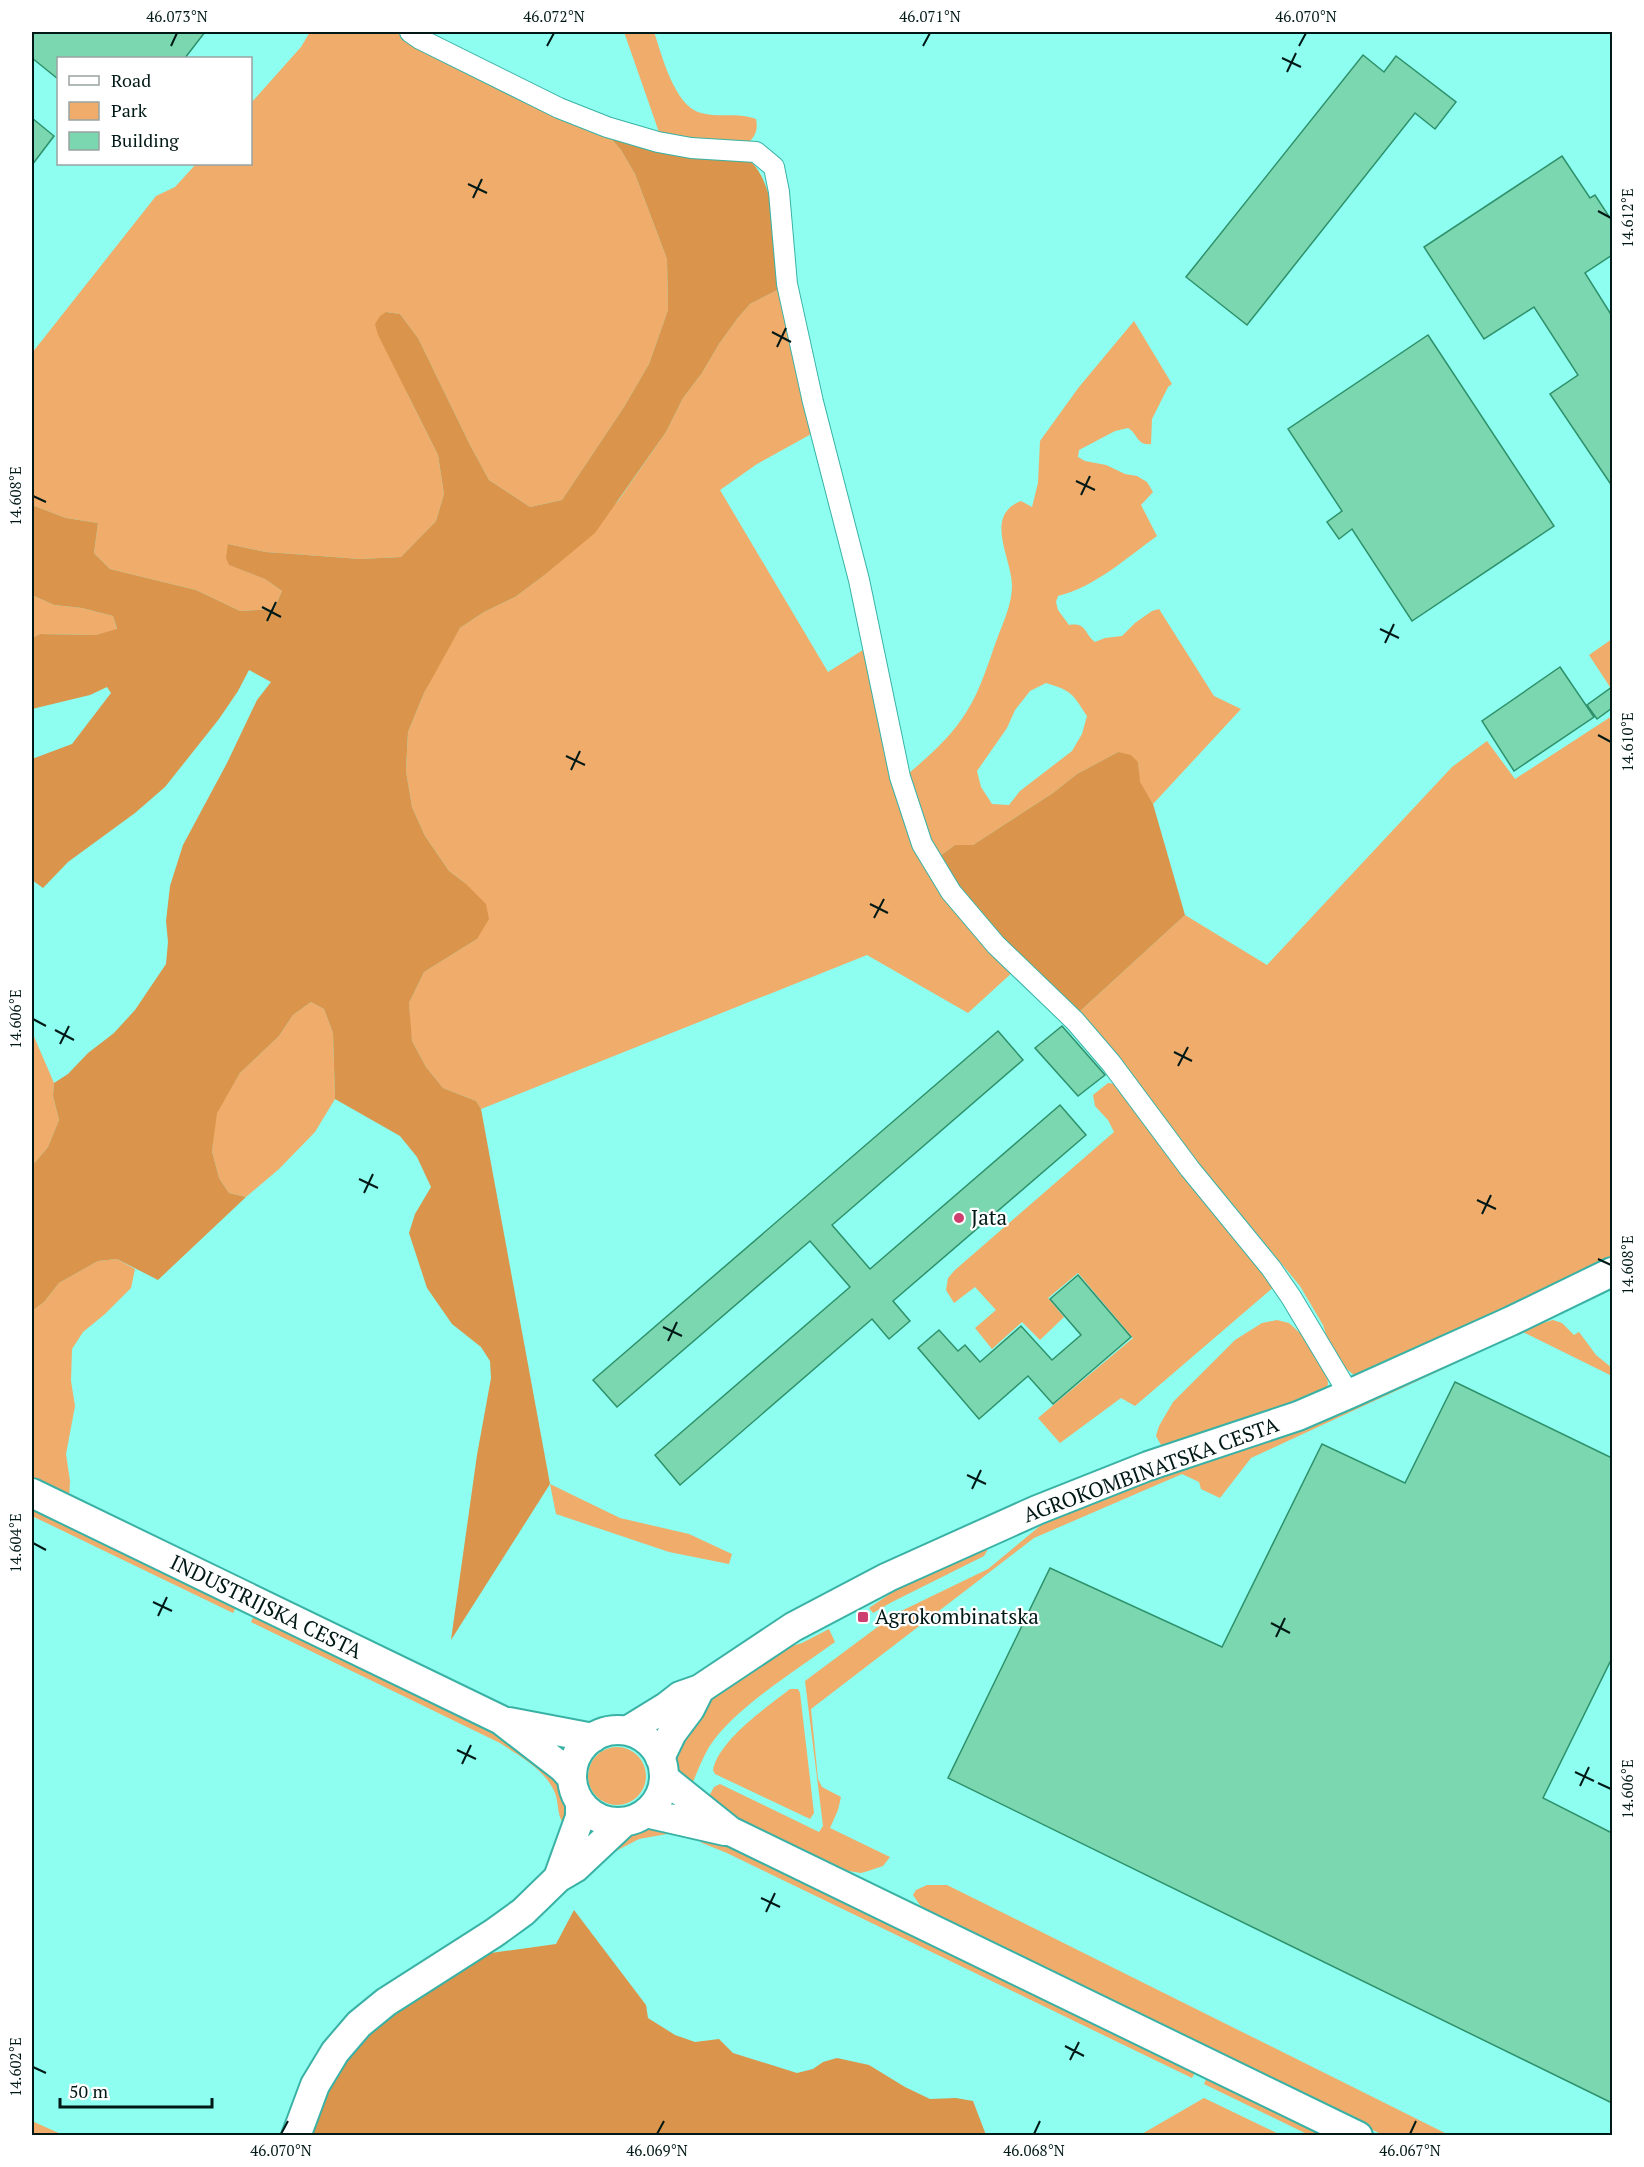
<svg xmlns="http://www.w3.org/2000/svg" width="1644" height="2167" viewBox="0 0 1644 2167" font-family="'PT Serif',serif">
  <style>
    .green { fill: #f0ac6a; fill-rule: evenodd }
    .forest { fill: #da944c }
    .building { fill: #7ad7af; stroke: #2f916c; stroke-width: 1.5 }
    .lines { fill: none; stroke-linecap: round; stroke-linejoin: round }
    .street-casing { stroke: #39b2a5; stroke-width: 22 }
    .secondary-casing { stroke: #39b2a5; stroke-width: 32 }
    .street { stroke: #fff; stroke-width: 20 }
    .secondary { stroke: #fff; stroke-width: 28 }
    .ticks { fill: none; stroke: #011916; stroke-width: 2 }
    .poi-dot { fill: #cc3f6e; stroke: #fff; stroke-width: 2 }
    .labels { text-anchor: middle; stroke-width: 4.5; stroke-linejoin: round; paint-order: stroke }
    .poi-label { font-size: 21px; fill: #011916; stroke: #fff; text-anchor: start }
    .street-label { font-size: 21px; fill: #011916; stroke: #fff }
    .neatline { fill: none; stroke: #011916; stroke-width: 2 }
    .ticks-label { font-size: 15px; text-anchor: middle; fill: #011916 }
  </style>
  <rect width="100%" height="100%" fill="#8dfeef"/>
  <!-- green -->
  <path class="green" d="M310 32H395L417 45 608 135 621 150 635 174 667 259 668 310 649 364 624 407 562 500 530 507 489 480 470 445 418 338 400 314 386 312 407 393 438 455 444 494 436 521 401 557 360 559 266 552 228 544 230 565 265 579 282 591 274 609 240 611 196 590 110 569 94 553 98 523 66 518 32 505V353L156 196 175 187 196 164H250L251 103 301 47Z
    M624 32H654C662 55 674 106 701 113 720 118 736 112 756 119 758 129 756 135 749 142L710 143 660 135Z
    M781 288 813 433 757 464 720 490 828 672 866 648 897 796 1015 970 968 1013 867 955 481 1109 476 1101 443 1088 426 1067 412 1041 410 1025 409 1003 424 972 477 939 465 883 449 871 425 836 412 807 406 771 408 732 424 693 442 657 460 628 484 612 515 597 542 577 566 556 618 501 666 432 683 398 702 373 719 344 737 319 750 304Z
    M1134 321 1172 384 1168 387 1152 419 1151 444C1137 446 1138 434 1128 428L1115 431 1079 450 1078 457 1085 461 1106 465 1125 474 1137 476 1147 482 1153 492 1141 505 1157 536C1126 558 1095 587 1058 596L1056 602 1058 610 1069 625C1087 622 1084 634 1095 642L1105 638 1122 636 1135 623 1152 611 1159 609 1214 696 1241 709 1153 804 1139 782 1138 762 1118 752 1077 774 1053 793 973 845H955L936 859 908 774C930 755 952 736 967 711 980 691 989 661 997 639 1003 623 1012 604 1012 586 1012 558 983 516 1021 501L1032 507 1038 483 1040 441 1079 387ZM1046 683C1072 691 1072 693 1087 716L1082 734 1072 751 1020 791 1009 805 992 804 981 787 977 771 1007 728 1015 710 1030 691Z
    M32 595 54 605 82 608 113 616 117 630 96 635 40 634 32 638Z
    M1612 639V690L1589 655Z
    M1612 716V1261L1367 1374 1354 1375 1334 1359 1323 1325 1300 1286 1229 1200 1184 1152 1078 1013 1185 915 1267 965 1452 767 1487 741 1515 779Z
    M311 1002 324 1009 333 1033 335 1099 315 1132 279 1169 246 1197 229 1193 219 1178 212 1151 216 1113 240 1073 279 1036 293 1015Z
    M32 1032 54 1083 53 1096 59 1120 48 1147 32 1166Z
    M1108 1083 1116 1084 1276 1285 1135 1406 1121 1398 1060 1443 1038 1418 1133 1338 1078 1273 1048 1298 1064 1317 1040 1340 1022 1322 992 1349 975 1328 996 1310 975 1287 954 1303 946 1290 948 1278 955 1270 1114 1132 1108 1120 1095 1106 1093 1095Z
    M117 1259 135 1269 131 1288 105 1314 83 1332 72 1349 71 1381 75 1406 66 1454 70 1481 69 1498 32 1480V1311L44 1302 59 1283 98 1261Z
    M1277 1320 1289 1323 1301 1334 1327 1375 1328 1384 1324 1394 1169 1449 1161 1445 1156 1436 1159 1426 1173 1402 1235 1340 1262 1323Z
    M1553 1320 1562 1323 1574 1335 1579 1332 1596 1355 1612 1368V1376L1523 1332 1251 1458 1220 1498 1201 1489 1199 1482 1182 1474 1034 1538 811 1709 818 1779 822 1787 841 1797 838 1810 830 1828 890 1857 883 1866 868 1871 861 1873 836 1869 736 1822 706 1802 714 1787 720 1784 819 1832 823 1826 805 1681 895 1614 988 1569 1040 1526 1056 1518 1188 1467 1268 1441 1528 1327Z
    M550 1484 620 1518 689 1534 732 1554 729 1564 669 1552 556 1514Z
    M32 1506 237 1605 233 1613 32 1516Z
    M987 1547V1551L984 1556 892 1602 873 1613 869 1608 900 1587Z
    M255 1613 489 1726 559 1779 570 1804 564 1824C557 1817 559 1803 555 1793 546 1770 519 1756 500 1743L251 1622Z
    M829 1629 835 1642C798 1669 733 1709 709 1747 701 1761 696 1775 690 1789L676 1773 674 1753 707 1700 782 1649 802 1643Z
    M790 1689H798L800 1693 814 1813 810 1819 715 1774 713 1770C719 1740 767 1707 790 1689Z
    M588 1776a29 29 0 1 1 58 0a29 29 0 1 1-58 0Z
    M644 1827H671L667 1834 639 1839 616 1851 604 1849 632 1831Z
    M702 1833 1197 2069 1192 2078 727 1853 702 1843 696 1838Z
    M927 1885H947L1449 2135H1383L930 1915 922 1908 913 1895 916 1890Z
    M1208 2075 1333 2135H1309L1204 2084Z
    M1204 2098 1281 2135H1140Z
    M32 2121 63 2135H32Z"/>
  <!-- forest -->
  <path class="forest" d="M608 135 750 161C777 184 777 254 781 288L750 304 737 319 719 344 702 373 683 398 666 432 595 533 542 577 515 597 484 612 460 628 424 693 408 732 406 771 412 807 425 836 449 871 465 883 486 904 489 919 477 939 424 972 409 1003 412 1041 426 1067 443 1088 476 1101 481 1109 550 1484 451 1640 477 1455 491 1378 490 1361 481 1347 452 1324 427 1288 409 1233 415 1214 431 1187 417 1157 400 1136 335 1099 333 1033 324 1009 311 1002 293 1015 279 1036 240 1073 217 1113 212 1151 219 1178 229 1193 246 1197 158 1280 117 1259 98 1261 59 1283 44 1302 32 1311V1166L48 1147 59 1120 53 1096 54 1083 68 1074 88 1053 114 1033 135 1010 166 964 168 942 166 921 170 886 183 845 227 763 257 700 271 682 249 670 238 691 219 719 165 787 135 813 68 862 43 888 32 880V759L72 744 111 693 107 687 90 695 32 709V638L40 634 96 635 117 629 113 616 82 608 54 605 32 595V505L66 518 98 523 94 553 110 569 196 590 240 611 274 609 282 591 265 579 229 565 226 558 228 544 266 552 360 559 401 557 436 521 444 494 438 455 378 335 375 324 380 316 386 312 400 314 418 338 470 445 489 480 530 507 562 500 624 407 649 364 668 310 667 259 635 174 621 150Z
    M1118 752 1131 755 1138 762 1140 782 1153 804 1185 915 1078 1013 1033 974 936 859 955 845H973L1053 793 1077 774Z
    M574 1910 646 2005 648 2018 675 2035 695 2042 719 2039 733 2053 797 2073 813 2069 823 2062 837 2058 869 2065 905 2087 930 2099 956 2098 973 2101 986 2135 304 2136 325 2086 367 2028 414 1994 491 1953 556 1944Z"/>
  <!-- building -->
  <path class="building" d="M32 32H205L185 58H58V79L32 58Z
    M1363 55 1384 72 1396 56 1456 102 1435 129 1415 113 1247 325 1186 277Z
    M32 118 54 136 32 165Z
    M1562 156 1590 198 1595 195 1612 221V255L1585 273 1612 316V486L1550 394 1578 375 1534 307 1484 339 1424 247Z
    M1428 335 1554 526 1412 621 1352 529 1339 539 1327 522 1342 511 1288 429Z
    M1560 667 1594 717 1514 771 1482 721Z
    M1612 687V708L1597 719 1587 705Z
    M1062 1026 1105 1075 1078 1096 1035 1048Z
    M998 1031 1023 1060 832 1225 870 1269 1060 1105 1086 1135 893 1301 910 1321 889 1339 872 1319 680 1485 655 1455 850 1287 810 1241 617 1407 593 1380Z
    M1078 1275 1131 1337 1053 1404 1028 1376 979 1419 918 1348 939 1330 958 1351 965 1345 980 1362 1021 1326 1052 1360 1081 1335 1050 1299Z
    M1455 1382 1612 1458V1658L1543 1798 1612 1833V2103L948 1778 1050 1568 1222 1647 1322 1444 1405 1483Z"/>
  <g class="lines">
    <defs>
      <path id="street" d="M410 32 420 39 559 108 607 127 658 142 691 148 756 152 774 167 779 192 787 284 813 402 859 580 900 777 922 844 951 892 996 945 1075 1021 1111 1063 1190 1169 1271 1268 1291 1297 1349 1394"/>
      <path id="secondary" d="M32 1493 501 1720 563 1768 572 1778
        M509 1722 593 1738
        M572 1776a46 46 0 1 1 92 0a46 46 0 1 1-92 0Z
        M627 1731 666 1707 680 1696 700 1689 793 1627 888 1577 1037 1510 1148 1466 1298 1416 1349 1394 1511 1321 1612 1272
        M660 1758 672 1733 690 1709 699 1691
        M664 1778 730 1831 1358 2136
        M646 1813 725 1831
        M558 1878 580 1817V1802
        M296 2136 315 2085 335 2052 359 2024 386 2002 494 1933 523 1912 558 1878 575 1868 624 1822"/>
    </defs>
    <!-- street casing -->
    <use href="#street" class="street-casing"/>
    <!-- secondary casing -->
    <use href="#secondary" class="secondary-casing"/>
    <!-- street -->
    <use href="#street" class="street"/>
    <!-- secondary -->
    <use href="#secondary" class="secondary"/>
  </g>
  <!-- ticks -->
  <path class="ticks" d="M171 46 177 33M547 46 554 33M923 46 930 33M1299 46 1306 33M1282 58 1301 67M1287 72 1296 53M468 184 487 193M473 198 482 179M1598 211 1611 218M772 332 791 342M777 347 786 328M1076 481 1095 490M1081 495 1090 476M33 496 46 502M262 607 281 617M267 621 276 602M1380 629 1399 638M1385 643 1394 624M1598 735 1611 742M566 756 585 765M571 770 580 751M870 904 888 913M874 918 884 899M33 1019 46 1026M55 1030 74 1040M60 1044 69 1026M1174 1052 1192 1061M1178 1066 1188 1047M359 1179 378 1188M364 1193 373 1174M1477 1200 1496 1209M1482 1214 1491 1195M1598 1259 1611 1265M663 1327 682 1336M668 1341 677 1322M967 1475 986 1484M972 1489 981 1470M33 1543 46 1550M153 1602 172 1611M158 1616 167 1597M1271 1623 1290 1633M1276 1637 1285 1618M457 1750 476 1759M462 1764 471 1745M1575 1772 1594 1781M1598 1783 1611 1789M1580 1786 1589 1767M761 1898 780 1907M766 1912 775 1893M1065 2046 1084 2056M1070 2060 1079 2042M33 2067 46 2073M281 2134 288 2121M657 2134 664 2121M1034 2134 1040 2121M1410 2134 1416 2121"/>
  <!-- markers -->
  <g class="poi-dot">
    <circle cx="959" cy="1218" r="6"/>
    <rect x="857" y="1611" width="12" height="12" rx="3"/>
  </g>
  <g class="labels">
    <!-- poi labels -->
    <g class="poi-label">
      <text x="971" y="1225">Jata</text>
      <text x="875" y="1624">Agrokombinatska</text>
    </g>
    <!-- street labels -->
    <g class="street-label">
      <text transform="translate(1151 1470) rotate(-20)" y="7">AGROKOMBINATSKA CESTA</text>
      <text transform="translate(266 1607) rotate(26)" y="7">INDUSTRIJSKA CESTA</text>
    </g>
  </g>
  <!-- border -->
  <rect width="1644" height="2167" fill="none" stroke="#ffffff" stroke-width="66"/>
  <!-- legend -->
  <rect x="57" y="57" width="195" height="108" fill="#ffffff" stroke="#99a3a2" stroke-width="1.5"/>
  <rect x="69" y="76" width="30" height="9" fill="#ffffff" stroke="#99a3a2" stroke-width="1.5"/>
  <text x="111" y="87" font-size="18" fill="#011916">Road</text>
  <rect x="69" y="102" width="30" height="18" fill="#f0ac6a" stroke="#99a3a2" stroke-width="1.5"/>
  <text x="111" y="117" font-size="18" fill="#011916">Park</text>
  <rect x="69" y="132" width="30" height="18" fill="#7ad7af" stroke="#99a3a2" stroke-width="1.5"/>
  <text x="111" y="147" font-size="18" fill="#011916">Building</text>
  <!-- scale -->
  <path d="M60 2098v9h152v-9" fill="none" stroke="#011916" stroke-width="3"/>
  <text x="69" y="2098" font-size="18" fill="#011916" stroke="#ffffff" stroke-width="4.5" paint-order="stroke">50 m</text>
  <rect x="33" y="33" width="1578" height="2101" class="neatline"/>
  <g class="ticks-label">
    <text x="177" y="22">46.073°N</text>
    <text x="554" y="22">46.072°N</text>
    <text x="930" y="22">46.071°N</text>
    <text x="1306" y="22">46.070°N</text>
    <text transform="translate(1628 218) rotate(-90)" y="5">14.612°E</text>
    <text transform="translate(16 496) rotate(-90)" y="5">14.608°E</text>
    <text transform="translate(1628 742) rotate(-90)" y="5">14.610°E</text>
    <text transform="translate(16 1019) rotate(-90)" y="5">14.606°E</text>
    <text transform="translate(1628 1265) rotate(-90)" y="5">14.608°E</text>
    <text transform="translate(16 1543) rotate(-90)" y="5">14.604°E</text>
    <text transform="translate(1628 1789) rotate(-90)" y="5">14.606°E</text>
    <text transform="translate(16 2067) rotate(-90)" y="5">14.602°E</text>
    <text x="281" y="2156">46.070°N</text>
    <text x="657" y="2156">46.069°N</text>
    <text x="1034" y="2156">46.068°N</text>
    <text x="1410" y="2156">46.067°N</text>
  </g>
</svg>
